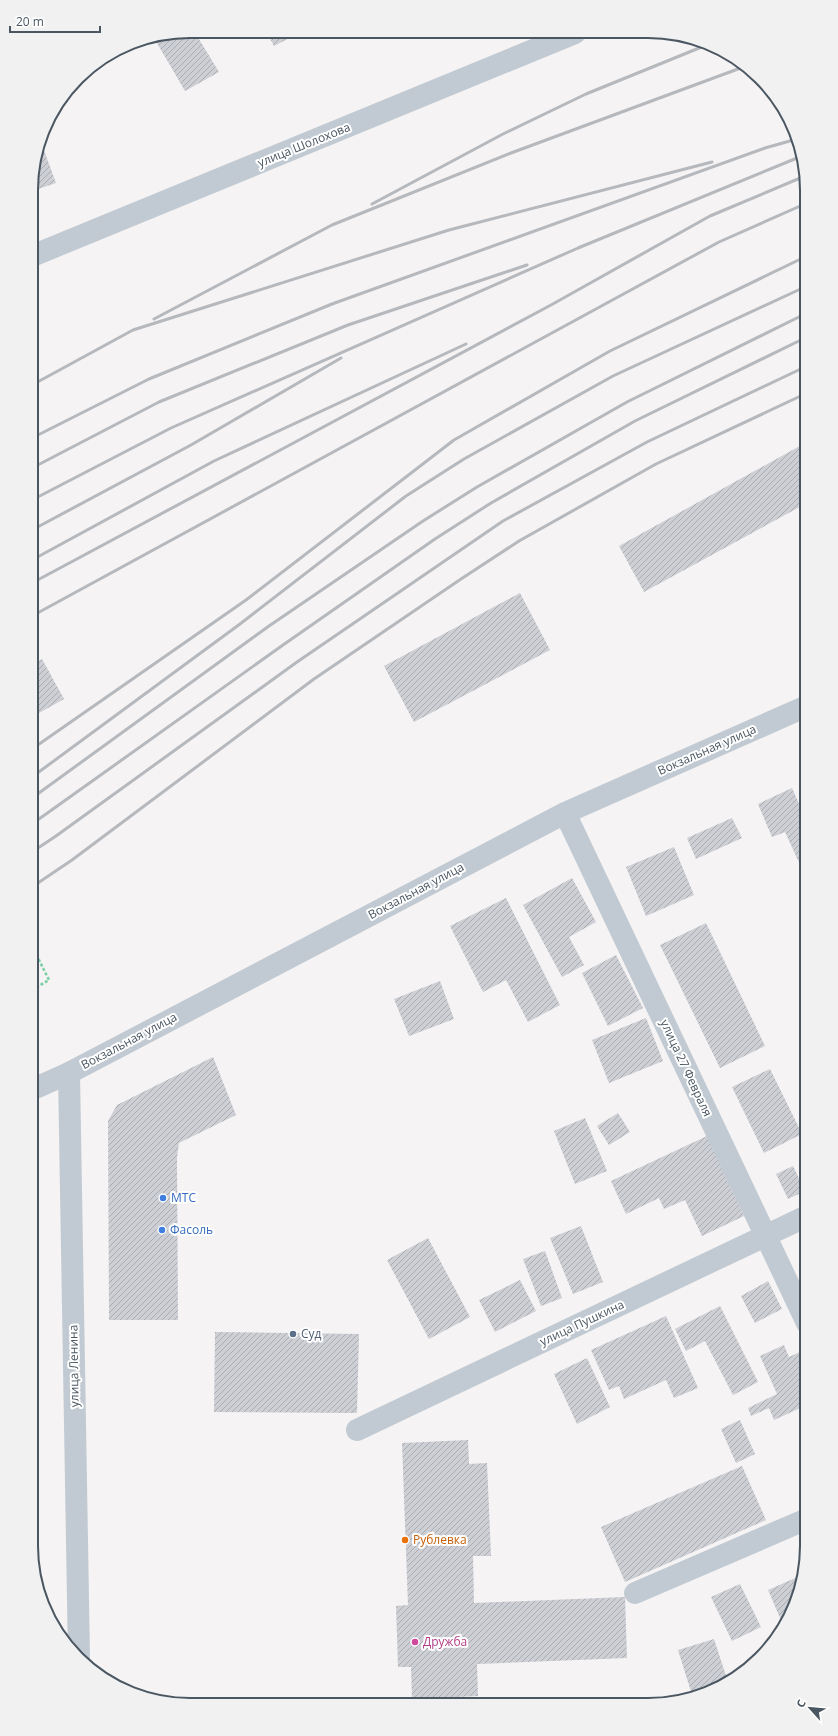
<svg xmlns="http://www.w3.org/2000/svg" width="838" height="1736" viewBox="0 0 838 1736" font-family="'Open Sans',sans-serif">
  <style>
    .building { fill: url(#building-hatch) }
    .lines { fill: none; stroke-linecap: round; stroke-linejoin: round }
    .path { stroke: #7ad0a6; stroke-width: 2.5; stroke-dasharray: 3 2; stroke-linecap: butt }
    .minor { stroke: #c1cad2; stroke-width: 22 }
    .tertiary { stroke: #c1cad2; stroke-width: 22 }
    .rail { stroke: #b5b8bd; stroke-width: 3 }
    .shop-dot { fill: #3f7fe0; stroke: #fff; stroke-width: 1.5 }
    .service-dot { fill: #5c6f8a; stroke: #fff; stroke-width: 1.5 }
    .food-dot { fill: #e8710a; stroke: #fff; stroke-width: 1.5 }
    .hotel-dot { fill: #d1479c; stroke: #fff; stroke-width: 1.5 }
    .labels { text-anchor: middle; stroke-width: 4; stroke-linejoin: round; paint-order: stroke }
    .street-label { font-size: 12px; fill: #4a5661; stroke: #fff }
    .shop-label { font-size: 12px; fill: #366cbe; stroke: #fff; text-anchor: start }
    .service-label { font-size: 12px; fill: #4e5e75; stroke: #fff; text-anchor: start }
    .food-label { font-size: 12px; fill: #c56008; stroke: #fff; text-anchor: start }
    .hotel-label { font-size: 12px; fill: #b23c85; stroke: #fff; text-anchor: start }
    .rim { fill: none; stroke: #4a5661; stroke-width: 2 }
  </style>
  <defs>
    <pattern id="building-hatch" width="6" height="6" patternUnits="userSpaceOnUse"><rect width="6" height="6" fill="#cdcfd5"/><path d="M-1 1l2-2M0 6l6-6M5 7l2-2" fill="none" stroke="#a8abb0"/></pattern>
  </defs>
  <rect width="100%" height="100%" fill="#f5f3f3"/>
  <!-- building -->
  <path class="building" d="M190 31H194L219 72 185 91 154 38Z
    M266 31 301 32 274 46Z
    M41 142 56 183 32 191V170Z
    M807 442V503L644 592 619 546Z
    M520 593 550 650 414 722 384 666Z
    M42 659 64 699 32 717V664Z
    M792 788 807 822V880L785 832 772 837 758 804Z
    M732 818 742 838 696 859 687 838Z
    M674 847 694 895 646 916 626 867Z
    M572 878 596 922 569 937 584 965 562 977 523 905Z
    M506 898 560 1005 528 1022 506 980 483 992 450 926Z
    M706 923 765 1046 720 1068 660 945Z
    M616 955 643 1008 608 1026 582 973Z
    M440 981 454 1019 409 1036 394 999Z
    M646 1018 663 1061 609 1083 592 1040Z
    M213 1057 236 1115 179 1143 177 1157 178 1320H109L108 1121 117 1105Z
    M770 1069 802 1134 764 1153 732 1087Z
    M618 1113 630 1132 609 1145 597 1126Z
    M585 1118 607 1171 575 1184 554 1131Z
    M707 1136 744 1216 702 1236 685 1200 664 1209 659 1198 626 1214 611 1181Z
    M793 1166 805 1191 788 1199 776 1174Z
    M581 1226 603 1282 573 1294 550 1238Z
    M428 1238 470 1317 429 1339 387 1260Z
    M545 1251 562 1298 541 1306 523 1259Z
    M520 1280 536 1311 495 1332 479 1300Z
    M768 1281 782 1309 755 1323 741 1296Z
    M720 1306 758 1382 733 1395 705 1341 686 1351 675 1329Z
    M666 1316 698 1388 674 1398 666 1380 624 1399 619 1386 609 1390 591 1350Z
    M215 1332 359 1334 357 1413 214 1412Z
    M784 1345 789 1357 806 1349 807 1351V1405L774 1420 769 1408 751 1416 748 1408 777 1394 760 1356Z
    M587 1358 610 1407 577 1424 554 1374Z
    M740 1420 755 1454 736 1463 721 1429Z
    M468 1440 469 1464 487 1463 491 1556H473L474 1603 625 1597 627 1658 477 1664 478 1696 412 1699 411 1667H398L396 1606 408 1605 402 1443Z
    M742 1466 766 1520 625 1582 601 1527Z
    M802 1575 795 1606 783 1625 768 1590Z
    M740 1584 761 1627 732 1641 711 1597Z
    M714 1639 728 1682 693 1698 678 1650Z"/>
  <g class="lines">
    <!-- path -->
    <path class="path" d="M32 990 49 980 32 946"/>
    <!-- minor -->
    <path class="minor" d="M565 813 807 1323
      M31 1090 69 1073 565 813 807 706
      M357 1430 807 1216
      M635 1593 807 1519"/>
    <!-- tertiary -->
    <path class="tertiary" d="M32 256 575 33
      M69 1073 79 1658"/>
    <!-- rail -->
    <path class="rail" d="M372 204 503 134 586 94 709 44
      M154 319 332 225 511 153 746 66
      M32 385 133 330 449 230 712 162
      M32 438 149 379 332 304 765 148 797 139
      M32 468 159 402 348 325 527 265
      M32 500 171 428 578 248 802 156
      M32 530 191 445 341 358
      M32 560 214 461 466 344
      M32 583 551 305 710 216 805 176
      M32 616 719 242 807 203
      M32 749 246 600 454 440 610 351 807 256
      M32 777 240 624 406 496 464 459 613 376 807 286
      M32 798 269 626 423 521 477 487 627 402 807 313
      M32 824 283 645 435 539 491 503 635 421 807 337
      M32 852 56 836 297 662 503 521 647 442 807 366
      M32 887 72 860 314 679 461 579 519 541 656 464 807 393"/>
  </g>
  <!-- markers -->
  <g class="shop-dot">
    <circle cx="163" cy="1198" r="4"/>
    <circle cx="162" cy="1230" r="4"/>
  </g>
  <circle class="service-dot" cx="293" cy="1334" r="4"/>
  <circle class="food-dot" cx="405" cy="1540" r="4"/>
  <circle class="hotel-dot" cx="415" cy="1642" r="4"/>
  <g class="labels">
    <!-- street labels -->
    <g class="street-label">
      <text transform="translate(304 145) rotate(-22)" y="4">улица Шолохова</text>
      <text transform="translate(707 750) rotate(-24)" y="4">Вокзальная улица</text>
      <text transform="translate(416 891) rotate(-28)" y="4">Вокзальная улица</text>
      <text transform="translate(129 1041) rotate(-28)" y="4">Вокзальная улица</text>
      <text transform="translate(686 1068) rotate(65)" y="4">улица 27 Февраля</text>
      <text transform="translate(582 1323) rotate(-25)" y="4">улица Пушкина</text>
      <text transform="translate(74 1366) rotate(-91)" y="4">улица Ленина</text>
    </g>
    <!-- shop labels -->
    <g class="shop-label">
      <text x="171" y="1202">МТС</text>
      <text x="170" y="1234">Фасоль</text>
    </g>
    <!-- service labels -->
    <g class="service-label">
      <text x="301" y="1338">Суд</text>
    </g>
    <!-- food labels -->
    <g class="food-label">
      <text x="413" y="1544">Рублевка</text>
    </g>
    <!-- hotel labels -->
    <g class="hotel-label">
      <text x="423" y="1646">Дружба</text>
    </g>
  </g>
  <!-- crop -->
  <path d="M0 0H838V1736H0ZM190 38H648A152 152 0 0 1 800 190V1546A152 152 0 0 1 648 1698H190A152 152 0 0 1 38 1546V190A152 152 0 0 1 190 38Z" fill="#f1f1f2" fill-rule="evenodd"/>
  <path class="rim" d="M190 38H648A152 152 0 0 1 800 190V1546A152 152 0 0 1 648 1698H190A152 152 0 0 1 38 1546V190A152 152 0 0 1 190 38Z"/>
  <!-- north arrow -->
  <g transform="translate(810 1708) rotate(297)" stroke="#ffffff" stroke-width="3" paint-order="stroke">
  <path d="M0-3L7 15L0 10L-7 15Z" fill="#4a5661"/>
  <text y="-6" font-size="11" font-weight="bold" text-anchor="middle" fill="#4a5661">С</text>
  </g>
  <!-- scale -->
  <path d="M10 26v6h90v-6" fill="none" stroke="#4a5661" stroke-width="2"/>
  <text x="16" y="26" font-size="12" fill="#4a5661" stroke="#ffffff" stroke-width="3" paint-order="stroke">20 m</text>
</svg>
